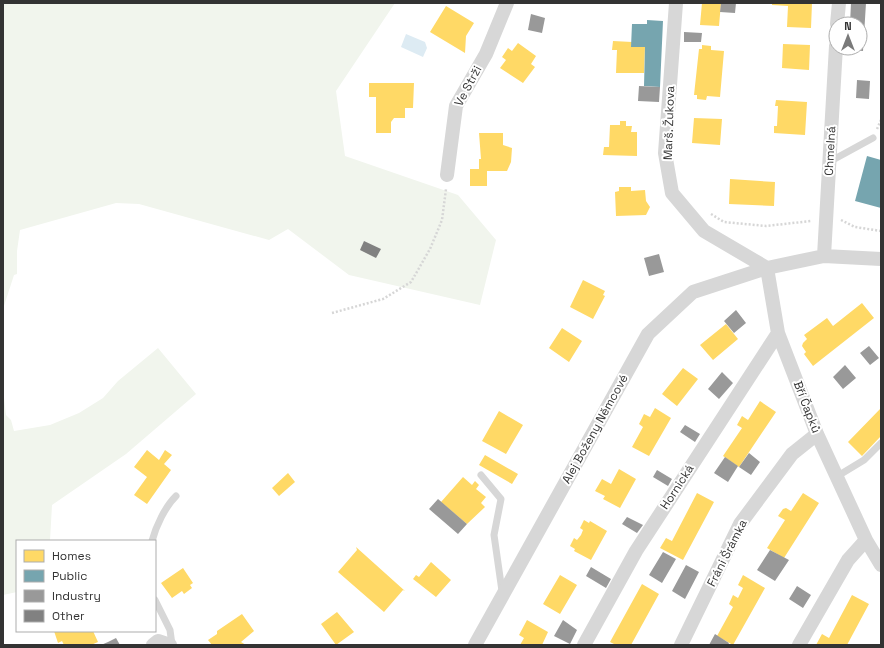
<svg xmlns="http://www.w3.org/2000/svg" width="884" height="648" viewBox="0 0 884 648" font-family="'Space Grotesk',sans-serif">
  <style>
    .green { fill: #f1f5ed }
    .water { fill: #ddebf3 }
    .homes { fill: #ffd966 }
    .public { fill: #76a5af }
    .industry { fill: #999 }
    .building { fill: #818181 }
    .lines { fill: none; stroke-linecap: round; stroke-linejoin: round }
    .path { stroke: #d6d6d6; stroke-width: 2.5; stroke-dasharray: 2 2; stroke-linecap: butt }
    .lane { stroke: #d7d7d7; stroke-width: 7 }
    .street { stroke: #d7d7d7; stroke-width: 14 }
    .labels { text-anchor: middle; stroke-width: 4; stroke-linejoin: round; paint-order: stroke }
    .street-label { font-size: 12px; fill: #333; stroke: #fff }
  </style>
  <rect width="100%" height="100%" fill="#fff"/>
  <!-- green -->
  <path class="green" d="M3 3H395L336 91 345 156 458 195 496 240 480 305 349 275 288 229 269 240 139 204 116 203 20 230 17 251V274L14 275 3 309Z
    M158 348 196 394 126 454 52 505 50 541H17V592L3 595V389L6 415 11 420 14 431 50 425 79 413 103 398 118 381Z"/>
  <!-- water -->
  <path class="water" d="M406 34 425 42 427 48 423 57 401 47Z"/>
  <!-- homes -->
  <path class="homes" d="M702 3H721L719 26 700 25Z
    M772 3H812L811 28 787 27 788 6 772 5Z
    M446 6 474 23 466 36 465 53 430 32Z
    M613 41 632 42 631 47H645L644 73H616L617 50H612Z
    M518 43 536 56 531 64 535 67 523 83 500 68 506 60 502 57 508 48 512 51Z
    M783 44 810 45 809 70 782 68Z
    M702 45 711 46V50L724 51 720 97 707 96 706 100 697 99V95H694L699 49H702Z
    M369 83H414L413 108H405V118H394L391 122V133H376V97H369Z
    M776 100 807 102 805 135 774 133V126H777L778 106H775Z
    M694 118 722 119 720 145 692 143Z
    M620 121H626V126H632L631 132H637V156L603 155 604 147H609L610 125H620Z
    M479 133H503V145L512 148 511 162 507 171H487V186H470V169H479V159H481Z
    M730 179 775 182 774 206 729 204Z
    M619 187H631V191L645 190 646 201 650 207 646 215 616 216 615 192 619 191Z
    M583 280 605 291 603 295 605 296 593 319 570 307Z
    M862 303 874 318 813 366 804 354 806 352 802 346 803 343 807 339 804 335 827 318 833 326Z
    M726 324 738 339 713 360 700 345Z
    M562 328 582 341 569 362 549 348Z
    M683 368 698 379 677 406 662 394Z
    M760 401 776 412 739 467 723 456 742 428 737 425 742 416 748 420Z
    M655 408 671 418 649 456 632 447 643 427 639 424 644 414 650 417Z
    M881 408V436L862 456 848 442Z
    M499 411 523 425 506 454 482 441Z
    M147 450 159 460 165 450 172 455 164 464 171 470 147 504 134 495 147 477 134 467Z
    M485 455 518 474 512 484 479 465Z
    M619 469 636 479 620 508 603 499 605 496 595 491 602 479 611 484Z
    M288 473 295 482 279 496 272 488Z
    M463 477 472 485 475 481 479 485 476 489 486 497 481 503 485 507 467 524 441 502Z
    M697 493 714 502 683 560 660 548 666 538 672 541Z
    M803 493 819 503 784 558 767 548 785 520 778 516 783 509 786 508 791 511Z
    M584 520 589 523 590 521 607 531 591 560 574 551 575 549 570 546 574 538 577 540 581 535 583 530 580 528Z
    M356 547 405 591 403 590 384 612 338 572 357 550Z
    M431 562 451 580 436 597 413 579 416 575 419 577Z
    M183 568 193 583 190 585 192 588 184 594 182 591 172 598 161 583Z
    M560 575 577 585 560 614 543 604Z
    M743 575 765 588 733 645 717 636 733 607 729 604 733 595 738 598 743 588 738 585Z
    M642 584 659 594 631 645H616L610 642Z
    M852 595 869 604 847 645H816L822 634 829 638Z
    M337 612 354 632 336 645 321 624Z
    M242 614 254 631 241 642 246 645H212L208 640 217 634V631Z
    M527 620 548 632 542 645H520L524 638 519 635Z
    M54 631H93L98 642 91 645H64L62 641 58 643Z"/>
  <!-- public -->
  <path class="public" d="M647 20 663 21 660 87 644 86 645 47H631L632 24H647Z
    M867 156 881 160V208L855 201Z"/>
  <!-- industry -->
  <path class="industry" d="M721 3H736L735 13 720 12Z
    M851 3H866L863 51 848 50V48H860V24H850Z
    M531 14 545 18 542 33 528 30Z
    M684 32 702 33 701 42H684Z
    M857 80 870 81 869 99 856 98Z
    M639 86 660 87 659 102 638 101Z
    M659 254 664 272 649 276 644 258Z
    M736 310 746 323 734 333 724 321Z
    M869 346 879 358 870 365 860 353Z
    M845 365 856 378 843 389 833 377Z
    M722 372 733 383 719 399 708 389Z
    M685 425 700 434 695 442 680 432Z
    M749 453 760 462 751 475 739 467Z
    M725 457 738 466 728 482 714 473Z
    M657 470 672 479 668 486 653 477Z
    M438 499 467 524 458 534 429 509Z
    M627 517 643 525 637 533 622 524Z
    M770 550 789 560 775 581 757 570Z
    M663 552 676 559 662 583 649 575Z
    M686 565 699 572 685 599 672 591Z
    M591 567 611 579 606 588 586 576Z
    M797 586 811 595 803 608 789 599Z
    M563 620 577 630 570 644 554 636Z
    M715 634 729 643 728 645H709Z
    M116 638 120 645H101L108 642Z"/>
  <!-- building -->
  <path class="building" d="M364 241 381 249 376 258 360 250Z"/>
  <g class="lines">
    <!-- path -->
    <path class="path" d="M877 129 881 120
      M711 214 724 222 766 226 811 221
      M841 220 855 227 881 231
      M332 313 383 299 411 282 430 249 442 220 446 189"/>
    <!-- lane -->
    <path class="lane" d="M829 162 873 138
      M481 475 501 499 494 535 502 591
      M836 477 864 460 881 443
      M152 541C156 526 165 507 176 496
      M155 600 170 630 172 645"/>
    <!-- street -->
    <path class="street" d="M676 3 665 153 672 193 704 231 767 268
      M837 24 839 3
      M447 175 456 106 486 54 507 3
      M824 256 836 46
      M767 268 778 333 817 434 866 540 881 565
      M153 645 158 641 170 645
      M475 645 648 334 693 292 767 268 824 256 881 259
      M584 645 636 551 778 333
      M681 645 740 524 792 454 817 434
      M799 645 848 560 866 540"/>
  </g>
  <g class="labels">
    <!-- street labels -->
    <g class="street-label">
      <text transform="translate(468 86) rotate(-62)" y="4">Ve Strži</text>
      <text transform="translate(669 123) rotate(-88)" y="4">Marš. Žukova</text>
      <text transform="translate(830 151) rotate(-87)" y="4">Chmelná</text>
      <text transform="translate(807 407) rotate(69)" y="4">Bří Čapků</text>
      <text transform="translate(595 429) rotate(-61)" y="4">Alej Boženy Němcové</text>
      <text transform="translate(677 487) rotate(-57)" y="4">Hornická</text>
      <text transform="translate(727 553) rotate(-63)" y="4">Fráni Šrámka</text>
    </g>
  </g>
  <!-- border -->
  <rect width="884" height="648" fill="none" stroke="#333333" stroke-width="8"/>
  <!-- legend -->
  <rect x="16" y="540" width="140" height="92" fill="#ffffff" stroke="#adadad"/>
  <rect x="24" y="550" width="20" height="12" fill="#ffd966" stroke="#adadad"/>
  <text x="52" y="560" font-size="12" fill="#333333">Homes</text>
  <rect x="24" y="570" width="20" height="12" fill="#76a5af" stroke="#adadad"/>
  <text x="52" y="580" font-size="12" fill="#333333">Public</text>
  <rect x="24" y="590" width="20" height="12" fill="#999999" stroke="#adadad"/>
  <text x="52" y="600" font-size="12" fill="#333333">Industry</text>
  <rect x="24" y="610" width="20" height="12" fill="#818181" stroke="#adadad"/>
  <text x="52" y="620" font-size="12" fill="#333333">Other</text>
  <!-- north arrow -->
  <g transform="translate(848 36)"><circle r="19" fill="#ffffff" stroke="#adadad"/>
  <path d="M0-3L7 15L0 10L-7 15Z" fill="#7a7a7a"/>
  <text y="-6" font-size="11" font-weight="bold" text-anchor="middle" fill="#333333">N</text>
  </g>
</svg>
